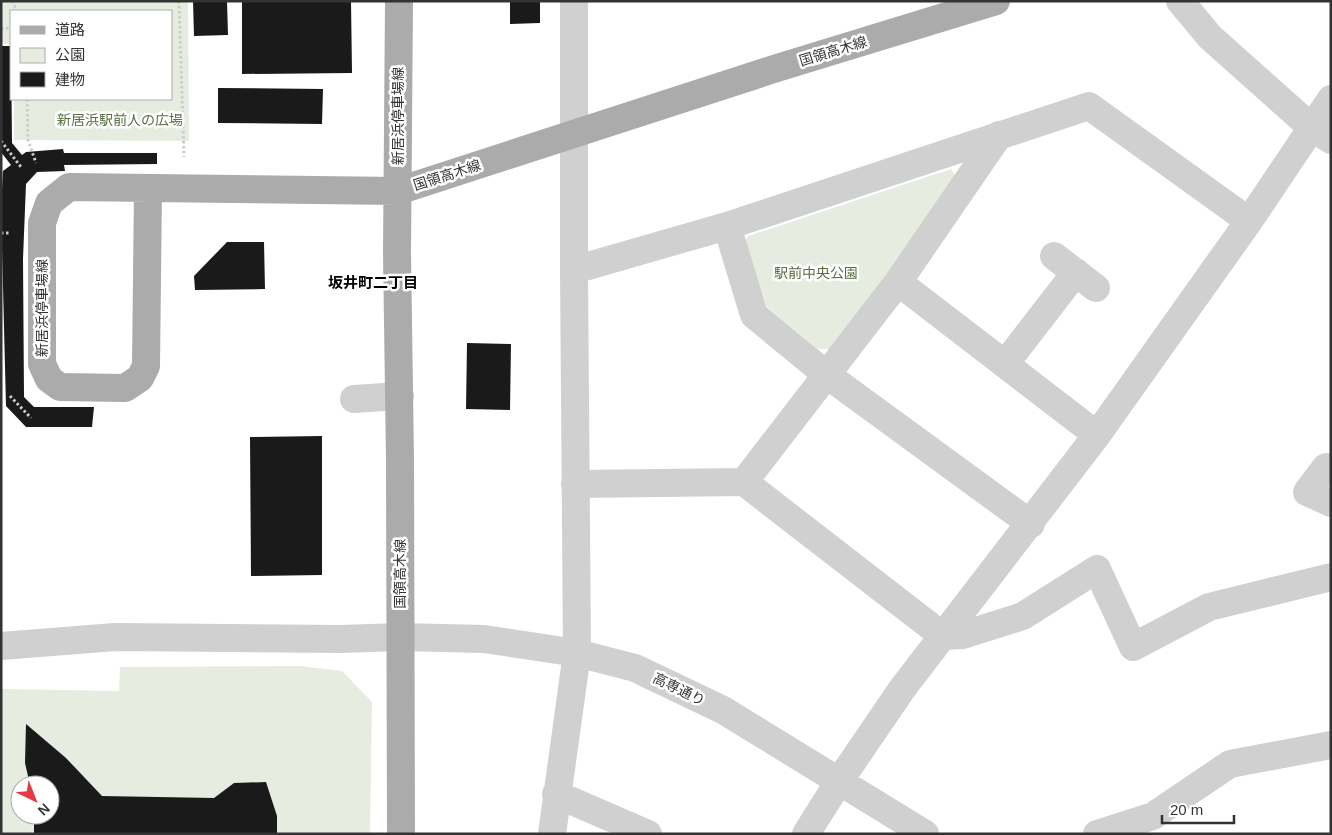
<svg xmlns="http://www.w3.org/2000/svg" width="1332" height="835" viewBox="0 0 1332 835" font-family="Helvetica,'Noto Sans JP',sans-serif">
  <style>
    .green { fill: #e6ecdf; fill-rule: evenodd }
    .building { fill: #1a1a1a }
    .lines { fill: none; stroke-linecap: round; stroke-linejoin: round }
    .path { stroke: #cdcdcd; stroke-width: 3; stroke-dasharray: 2.5 2.5; stroke-linecap: butt }
    .minor { stroke: #d0d0d0; stroke-width: 28 }
    .major { stroke: #ababab; stroke-width: 28 }
    .labels { text-anchor: middle; stroke-width: 5; stroke-linejoin: round; paint-order: stroke }
    .street-label { font-size: 14px; fill: #333; stroke: #fff }
    .park-label { font-size: 14px; fill: #56703f; stroke: #fff }
    .neighbourhood-label { font-size: 15px; font-weight: bold; fill: #000; stroke: #fff }
  </style>
  <rect width="100%" height="100%" fill="#fff"/>
  <!-- green -->
  <path class="green" d="M1 1H188L189 141 14 140V99H171V11H11V45L1 43Z
    M951 169 958 180 831 349H818L767 307 743 245 748 236Z
    M300 666 342 671 372 702 370 834H1V689L119 691 120 667ZM20 785H50V815H20Z"/>
  <!-- building -->
  <path class="building" d="M193 1H227L228 35 194 36Z
    M242 1H351L352 73 242 74Z
    M510 1H540V23L510 24Z
    M1 46H11L12 143 22 155 26 152 63 149 64 153H157V164L64 165 65 171 37 172 26 184 23 259 24 397 34 407H94L92 427H26L6 406 1 209 3 171 11 165 1 152Z
    M218 88 323 89 322 124 218 123Z
    M227 242H264L265 289 195 290 194 276Z
    M467 343 511 344 510 410 466 409Z
    M322 436V575L251 576 250 437Z
    M26 724 66 758 102 796 214 798 234 783 266 782 277 816V834H34V815H50V785H30L25 763Z"/>
  <g class="lines">
    <!-- path -->
    <path class="path" d="M12 1 17 11
      M179 1 184 157
      M1 29 11 28
      M27 99 28 140 36 163
      M1 141 21 167
      M1 233H10
      M10 396 31 418"/>
    <!-- minor -->
    <path class="minor" d="M1180 1 1210 37 1312 128 1331 140
      M727 226 754 315 827 375 1031 524
      M1054 256 1096 288
      M574 270V1
      M898 282 1097 435
      M1005 364 1076 272
      M354 399 400 396
      M1326 467 1307 492 1331 503
      M744 482 898 282 999 135
      M575 484 744 482 943 636 963 635 1023 616 1097 569 1133 647 1209 607 1331 577
      M1 646 115 637 341 639 400 637 484 639 577 653 635 668 723 710 925 834
      M556 794 648 834
      M552 834 577 653 574 270 727 226 1089 106 1249 221
      M806 834 840 780 902 689 1097 435 1249 221 1331 99
      M1097 834 1153 816 1230 764 1331 745"/>
    <!-- major -->
    <path class="major" d="M399 1 397 253 400 459 401 834
      M148 188 146 366 140 378 125 388 60 387 49 379 42 364V223L49 203 69 187 398 191 777 68 996 1"/>
  </g>
  <g class="labels">
    <!-- street labels -->
    <g class="street-label">
      <text transform="translate(833 51) rotate(-17)" y="5">国領高木線</text>
      <text transform="translate(398 116) rotate(-90)" y="5">新居浜停車場線</text>
      <text transform="translate(447 175) rotate(-18)" y="5">国領高木線</text>
      <text transform="translate(42 308) rotate(-90)" y="5">新居浜停車場線</text>
      <text transform="translate(400 574) rotate(-90)" y="5">国領高木線</text>
      <text transform="translate(679 689) rotate(26)" y="5">高専通り</text>
    </g>
    <!-- park labels -->
    <g class="park-label">
      <text x="120" y="125">新居浜駅前人の広場</text>
      <text x="816" y="278">駅前中央公園</text>
    </g>
    <!-- neighbourhood labels -->
    <g class="neighbourhood-label">
      <text x="373" y="288">坂井町二丁目</text>
    </g>
  </g>
  <!-- border -->
  <rect width="1332" height="835" fill="none" stroke="#333333" stroke-width="5"/>
  <!-- legend -->
  <rect x="10" y="10" width="162" height="90" fill="#ffffff" stroke="#adadad"/>
  <rect x="20" y="26" width="25" height="8" fill="#ababab" stroke="#adadad"/>
  <text x="55" y="35" font-size="15" fill="#333333">道路</text>
  <rect x="20" y="48" width="25" height="15" fill="#e6ecdf" stroke="#adadad"/>
  <text x="55" y="60" font-size="15" fill="#333333">公園</text>
  <rect x="20" y="72" width="25" height="15" fill="#1a1a1a" stroke="#adadad"/>
  <text x="55" y="85" font-size="15" fill="#333333">建物</text>
  <!-- north arrow -->
  <g transform="translate(35 800) rotate(137)"><circle r="24" fill="#ffffff" stroke="#adadad"/>
  <path d="M0-4L9 19L0 12L-9 19Z" fill="#e63946"/>
  <text y="-8" font-size="14" font-weight="bold" text-anchor="middle" fill="#333333">N</text>
  </g>
  <!-- scale -->
  <path d="M1162 815v8h72v-8" fill="none" stroke="#333333" stroke-width="2.5"/>
  <text x="1170" y="815" font-size="15" fill="#333333" stroke="#ffffff" stroke-width="4" paint-order="stroke">20 m</text>
</svg>
